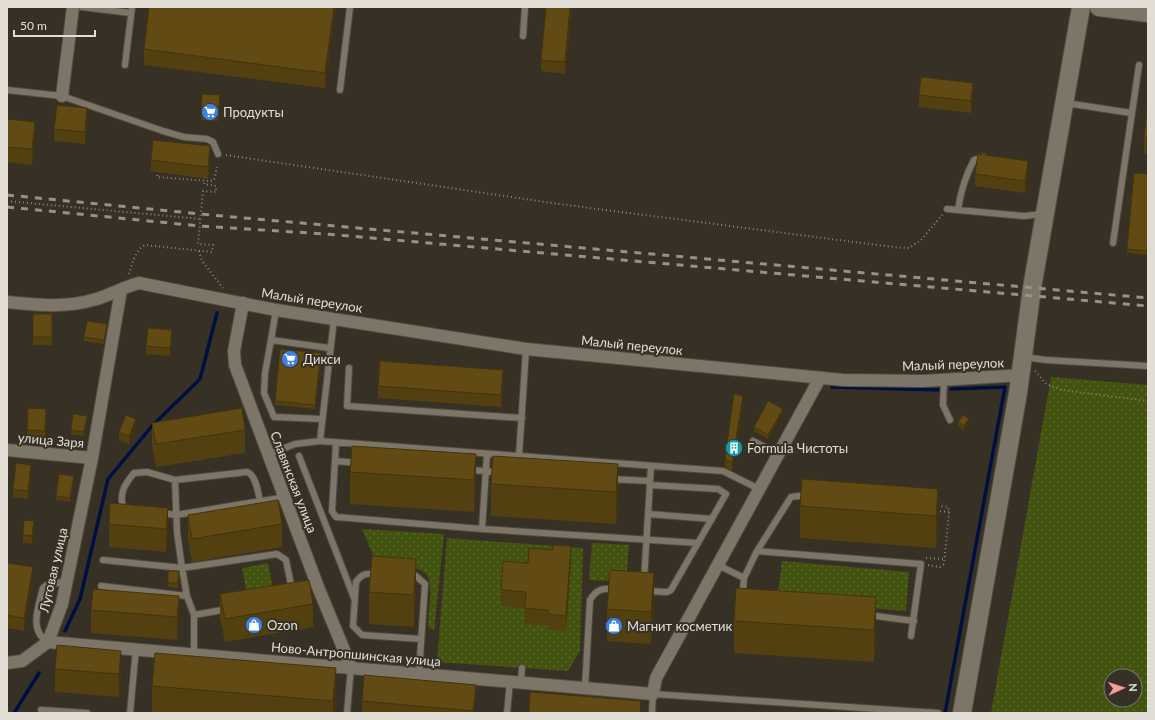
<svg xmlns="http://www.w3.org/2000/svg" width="1155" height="720" viewBox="0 0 1155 720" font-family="Lato,sans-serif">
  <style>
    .grass { fill: url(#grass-dots); fill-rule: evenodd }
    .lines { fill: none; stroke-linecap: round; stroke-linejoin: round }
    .stream { stroke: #000f42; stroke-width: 3.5 }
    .lane-casing { stroke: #514c42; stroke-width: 8 }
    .street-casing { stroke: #514c42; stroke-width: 14 }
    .secondary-casing { stroke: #514c42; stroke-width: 20 }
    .path { stroke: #8a857b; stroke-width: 2; stroke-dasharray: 1 3; stroke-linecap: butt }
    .lane { stroke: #7d7668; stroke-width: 6 }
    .street { stroke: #7d7668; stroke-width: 12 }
    .secondary { stroke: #7d7668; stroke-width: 18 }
    .rail { stroke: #969288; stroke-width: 3; stroke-dasharray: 7 7; stroke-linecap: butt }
    .wall { fill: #534010 }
    .shaded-wall { fill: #44340d }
    .building { fill: #614a13; stroke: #44340d }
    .labels { text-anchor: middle; stroke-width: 4; stroke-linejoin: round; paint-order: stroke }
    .poi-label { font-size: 13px; fill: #e2ded6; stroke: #373125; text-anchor: start }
    .street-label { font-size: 13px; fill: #e2ded6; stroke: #373125 }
  </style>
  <defs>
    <pattern id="grass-dots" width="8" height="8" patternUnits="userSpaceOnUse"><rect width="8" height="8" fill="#42520f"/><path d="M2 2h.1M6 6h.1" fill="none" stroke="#5d6a31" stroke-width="1.8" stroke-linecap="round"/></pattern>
  </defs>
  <rect width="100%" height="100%" fill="#373125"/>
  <!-- grass -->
  <path class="grass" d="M1051 377 1148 385V713H991ZM1111 676H1135V700H1111Z
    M362 529 444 534 434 631 428 626C433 566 436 570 376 562Z
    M447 538 583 548 580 651 568 671 437 662Z
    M592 543 629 545 626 582 589 580Z
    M782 561 909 572 906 611 777 601Z
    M268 563 273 590 247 594 242 568Z"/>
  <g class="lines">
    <!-- stream -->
    <path class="stream" d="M832 387 941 390
      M65 631 80 599 108 479 152 426 200 379 217 313
      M14 713 39 673
      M945 713 1005 387 951 389"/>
    <defs>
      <path id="lane" d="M82 7 131 13
        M523 36 525 7
        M125 65 132 7
        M7 90 62 96 163 131 184 137 207 139 213 142 218 154
        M340 90 350 7
        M1066 103 1131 113
        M947 209 1024 216 1043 214
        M958 209C961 191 965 176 974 160L983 157
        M1113 243 1139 65
        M276 310 271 340 329 348
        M271 340 265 373 264 393 274 417 321 419
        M1024 357 1046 360 1148 366
        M349 368 347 406 522 418
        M944 379 943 405 950 420
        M320 441 519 456 526 349
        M753 441 777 453
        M336 443 332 511 336 517 482 529 487 454
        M269 454 295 444 320 441 334 319
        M299 456 354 598
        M519 456 723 471 759 489
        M335 461 358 463
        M469 470 499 472
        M610 479 650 481
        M175 480 177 532 182 568 187 596 194 615V654
        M126 508 123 507C119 493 125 484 134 473L147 472 175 480 247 472C256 475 258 492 260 501
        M161 513 176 515 286 497
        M648 514 712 519
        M482 529 698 543
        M757 551 791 497 808 495
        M103 560 182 568 277 554 286 560 292 590
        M718 565 744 578
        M378 574C368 573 362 573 356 582L353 626 362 635 421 639
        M409 576H416L425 584 419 673
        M644 580 651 466
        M101 586 187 596
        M647 591 667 592 671 590 726 494 718 489 650 485
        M746 595 743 590 744 578 757 551 921 564 911 636
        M194 615 228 609
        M868 615 914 621
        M48 642C28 631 39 605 43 588L47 585 67 581
        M521 682 522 668
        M585 688 590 600C597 588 604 588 617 589
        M41 710 87 713
        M130 713 136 648
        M347 713 351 667
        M507 713 510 681
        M652 713 653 694 938 713"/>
      <path id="street" d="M62 96 73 7
        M7 302C35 305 65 308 93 300 109 296 123 287 139 283L276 310 526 349 843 380 923 381 1021 375
        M243 303 234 351 235 365 318 587 351 667
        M7 450 92 458
        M48 642 653 694 656 678 820 378
        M7 663 22 661 48 642 62 604 92 458 121 290"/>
      <path id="secondary" d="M1099 7 1148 13
        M962 713 1018 393 1032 288 1081 7"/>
    </defs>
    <!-- lane casing -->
    <use href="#lane" class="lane-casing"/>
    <!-- street casing -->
    <use href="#street" class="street-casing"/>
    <!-- secondary casing -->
    <use href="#secondary" class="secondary-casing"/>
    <!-- path -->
    <path class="path" d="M226 155 559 204 893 247 909 248 921 240 943 214
      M158 171 157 177 209 181 214 180 217 167
      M7 201 200 219
      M199 251 202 261 223 288
      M129 274C132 264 135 250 145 245L212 252 213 245 198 244 203 191 216 192V186L204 184 205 181
      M1035 371 1046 384 1062 390 1148 401
      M936 511 949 512
      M926 558 945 559
      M928 565 940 567 944 564 949 512 948 507 939 506"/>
    <!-- lane -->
    <use href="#lane" class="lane"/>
    <!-- street -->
    <use href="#street" class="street"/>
    <!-- secondary -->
    <use href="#secondary" class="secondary"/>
    <!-- rail -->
    <path class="rail" d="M7 195 211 215 1148 298
      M7 207 200 226 326 234 1148 306"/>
  </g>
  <!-- wall -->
  <path class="wall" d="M149 7H336L325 88 144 65V49Z
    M571 7V14L565 74 541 71V60Z
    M919 95H973L971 113 919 107Z
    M1148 98V154H1144V138Z
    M220 103 218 121 201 120V112Z
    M7 119 35 137 32 165 7 162Z
    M87 120 85 144 54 141V129Z
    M210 157 208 179 151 171V160Z
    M1028 173 1025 193 975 186V174Z
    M1148 174V255L1127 253V249Z
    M33 314H52V345H33Z
    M107 328 104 344 84 341V337Z
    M172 338 170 356 146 354V346Z
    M321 357 315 409 275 405V401Z
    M503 382 501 407 378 398V386Z
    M743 404 732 471 725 467V459Z
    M783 413 768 439 754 431V427Z
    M46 417 45 439 27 438V430Z
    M87 420 84 436 71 434V430Z
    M958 422 969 423 964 430 958 426Z
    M152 423 245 430V453L156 467 152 446Z
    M136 427 129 444 119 440V432Z
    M476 454V486L474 512 350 504V472Z
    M618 464V496L616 524 491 516V484Z
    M31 473 28 499 13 497V489Z
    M74 480 70 502 56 500V496Z
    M938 489V521L936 548 800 538V506Z
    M168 508V531L166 552 109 547V524Z
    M188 515 282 524V547L192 562 188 538Z
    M34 529 32 544 23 543V535Z
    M571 562 566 631 548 630V626L525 624V608L501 606V590L528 563Z
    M7 563 33 580 24 631 7 628Z
    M168 571H179L178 588 168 587Z
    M416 591 414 627 369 624V592Z
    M220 594 313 604V627L225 642 220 617Z
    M179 596V619L177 640 91 633V610Z
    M654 605 651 644 607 641V609Z
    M734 621 876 629 874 662 734 653Z
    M55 669 121 673 119 697 55 692Z
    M152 686 336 700 335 713H152Z
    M476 697 474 713H362V701Z"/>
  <!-- shaded-wall -->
  <path class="shaded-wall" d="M334 7H336L325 88V73Z
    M570 7 571 14 565 74V62Z
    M973 83V95L971 113V101Z
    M87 108V120L85 144V132Z
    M35 122V137L32 165V149Z
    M210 146V157L208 179V167Z
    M1028 161V173L1025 193V181Z
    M107 324V328L104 344V340Z
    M172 330V338L170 356V348Z
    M321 353V357L315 409V405Z
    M503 370V382L501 407V395Z
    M743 396V404L732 471V463Z
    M783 409V413L768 439V435Z
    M87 416V420L84 436V432Z
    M136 419V427L129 444V436Z
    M969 419V423L964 430V426Z
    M476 454V486L474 512V480Z
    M618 464V496L616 524V492Z
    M31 465V473L28 499V491Z
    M74 476V480L70 502V498Z
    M938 489V521L936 548V516Z
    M168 508V531L166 552V529Z
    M34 521V529L32 544V536Z
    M571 546V562L566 631V616Z
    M416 559V591L414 627V595Z
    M33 567V580L24 631V618Z
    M654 573V605L651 644V612Z
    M179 596V619L177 640V617Z
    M876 597V629L874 662V630Z
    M121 651V673L119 697V674Z
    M336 668V700L335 713H333V701Z
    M476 685V697L474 713H473Z"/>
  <!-- building -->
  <path class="building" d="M149 7H334L325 73 144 49Z
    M546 7H570L565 62 541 60Z
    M921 77 973 83 971 101 919 95Z
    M202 94 220 95 218 113 201 112Z
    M1148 98V138H1144Z
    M57 105 87 108 85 132 54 129Z
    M7 119 35 122 32 149 7 147Z
    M153 140 210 146 208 167 151 160Z
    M978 154 1028 161 1025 181 975 174Z
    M1134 173 1148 174V251L1127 249Z
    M33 314H52V337H33Z
    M87 321 107 324 104 340 84 337Z
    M148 328 172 330 170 348 146 346Z
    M280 349 321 353 315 405 275 401Z
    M380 361 503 370 501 395 378 386Z
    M734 394 743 396 732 463 725 459 731 414Z
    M768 401 783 409 768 435 754 427Z
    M28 408 46 409 45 431 27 430Z
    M242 408 245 430 156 444 152 423Z
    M73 414 87 416 84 432 71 430Z
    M126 415 136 419 129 436 119 432Z
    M963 415 969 419 964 426 958 422Z
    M352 446 476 454 474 480 350 472Z
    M493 456 618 464 616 492 491 484Z
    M16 463 31 465 28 491 13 489Z
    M59 474 74 476 70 498 56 496Z
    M802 479 938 489 936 516 800 506Z
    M278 500 282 524 192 539 188 515Z
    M110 503 168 508 166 529 109 524Z
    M24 520 34 521 32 536 23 535Z
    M553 545 571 546 566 616 548 614V610L525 608 526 592 501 590 503 561 528 563 529 548 553 550Z
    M372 556 416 559 414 595 369 592Z
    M7 563 33 567 24 618 7 615Z
    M610 570 654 573 651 612 607 609Z
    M168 571H179L178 583H168Z
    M309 580 313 604 225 619 220 594Z
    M736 588 876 597 874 630 734 621Z
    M93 589 179 596 177 617 91 610Z
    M57 645 121 651 119 674 55 669Z
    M155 653 336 668 333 701 152 686Z
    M364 675 476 685 473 711 362 701Z
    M530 692 641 701 640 713H529Z"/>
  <!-- icons -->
  <defs>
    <symbol id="supermarket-disc" viewBox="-11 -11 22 22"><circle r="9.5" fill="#3f7fe0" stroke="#373125"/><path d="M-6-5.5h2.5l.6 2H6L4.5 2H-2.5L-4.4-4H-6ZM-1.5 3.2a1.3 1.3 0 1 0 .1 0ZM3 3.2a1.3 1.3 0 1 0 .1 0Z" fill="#fff"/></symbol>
    <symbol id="building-disc" viewBox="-11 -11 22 22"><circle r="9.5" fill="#0f9aa8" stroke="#373125"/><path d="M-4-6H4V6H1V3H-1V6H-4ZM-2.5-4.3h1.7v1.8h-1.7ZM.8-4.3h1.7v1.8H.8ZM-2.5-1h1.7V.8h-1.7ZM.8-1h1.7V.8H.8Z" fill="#fff"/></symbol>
    <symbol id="shop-disc" viewBox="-11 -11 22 22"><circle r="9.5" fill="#3f7fe0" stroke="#373125"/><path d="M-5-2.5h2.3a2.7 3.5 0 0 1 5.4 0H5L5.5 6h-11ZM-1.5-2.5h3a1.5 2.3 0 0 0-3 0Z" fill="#fff"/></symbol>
  </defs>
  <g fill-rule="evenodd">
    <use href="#supermarket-disc" x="200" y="102" width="20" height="20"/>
    <use href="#supermarket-disc" x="280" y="349" width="20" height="20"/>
    <use href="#building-disc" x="724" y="438" width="20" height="20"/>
    <use href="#shop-disc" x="244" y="615" width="20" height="20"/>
    <use href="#shop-disc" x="604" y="616" width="20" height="20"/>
  </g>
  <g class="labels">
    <!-- poi labels -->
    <g class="poi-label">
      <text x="223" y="117">Продукты</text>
      <text x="303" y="364">Дикси</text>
      <text x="747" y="453">Formula Чистоты</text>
      <text x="267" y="630">Ozon</text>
      <text x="627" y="631">Магнит косметик</text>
    </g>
    <!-- street labels -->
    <g class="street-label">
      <text transform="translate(312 300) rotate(9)" y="5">Малый переулок</text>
      <text transform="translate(632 345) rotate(6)" y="5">Малый переулок</text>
      <text transform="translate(953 364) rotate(-2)" y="5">Малый переулок</text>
      <text transform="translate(51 440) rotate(5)" y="5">улица Заря</text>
      <text transform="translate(294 482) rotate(69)" y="5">Славянская улица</text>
      <text transform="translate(53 570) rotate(-77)" y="5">Луговая улица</text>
      <text transform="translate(356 654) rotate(5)" y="5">Ново-Антропшинская улица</text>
    </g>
  </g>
  <!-- border -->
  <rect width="1155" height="720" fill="none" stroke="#e2ded6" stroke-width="16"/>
  <!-- north arrow -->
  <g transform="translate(1123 688) rotate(87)"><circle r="19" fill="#373125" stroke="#7b766c"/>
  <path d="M0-3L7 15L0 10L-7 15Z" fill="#f59b98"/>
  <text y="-6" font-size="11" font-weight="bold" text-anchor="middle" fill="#e2ded6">N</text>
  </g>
  <!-- scale -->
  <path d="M14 30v6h81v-6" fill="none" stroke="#e2ded6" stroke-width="2"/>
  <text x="20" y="30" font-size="12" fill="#e2ded6" stroke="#373125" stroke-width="3" paint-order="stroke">50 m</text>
</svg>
